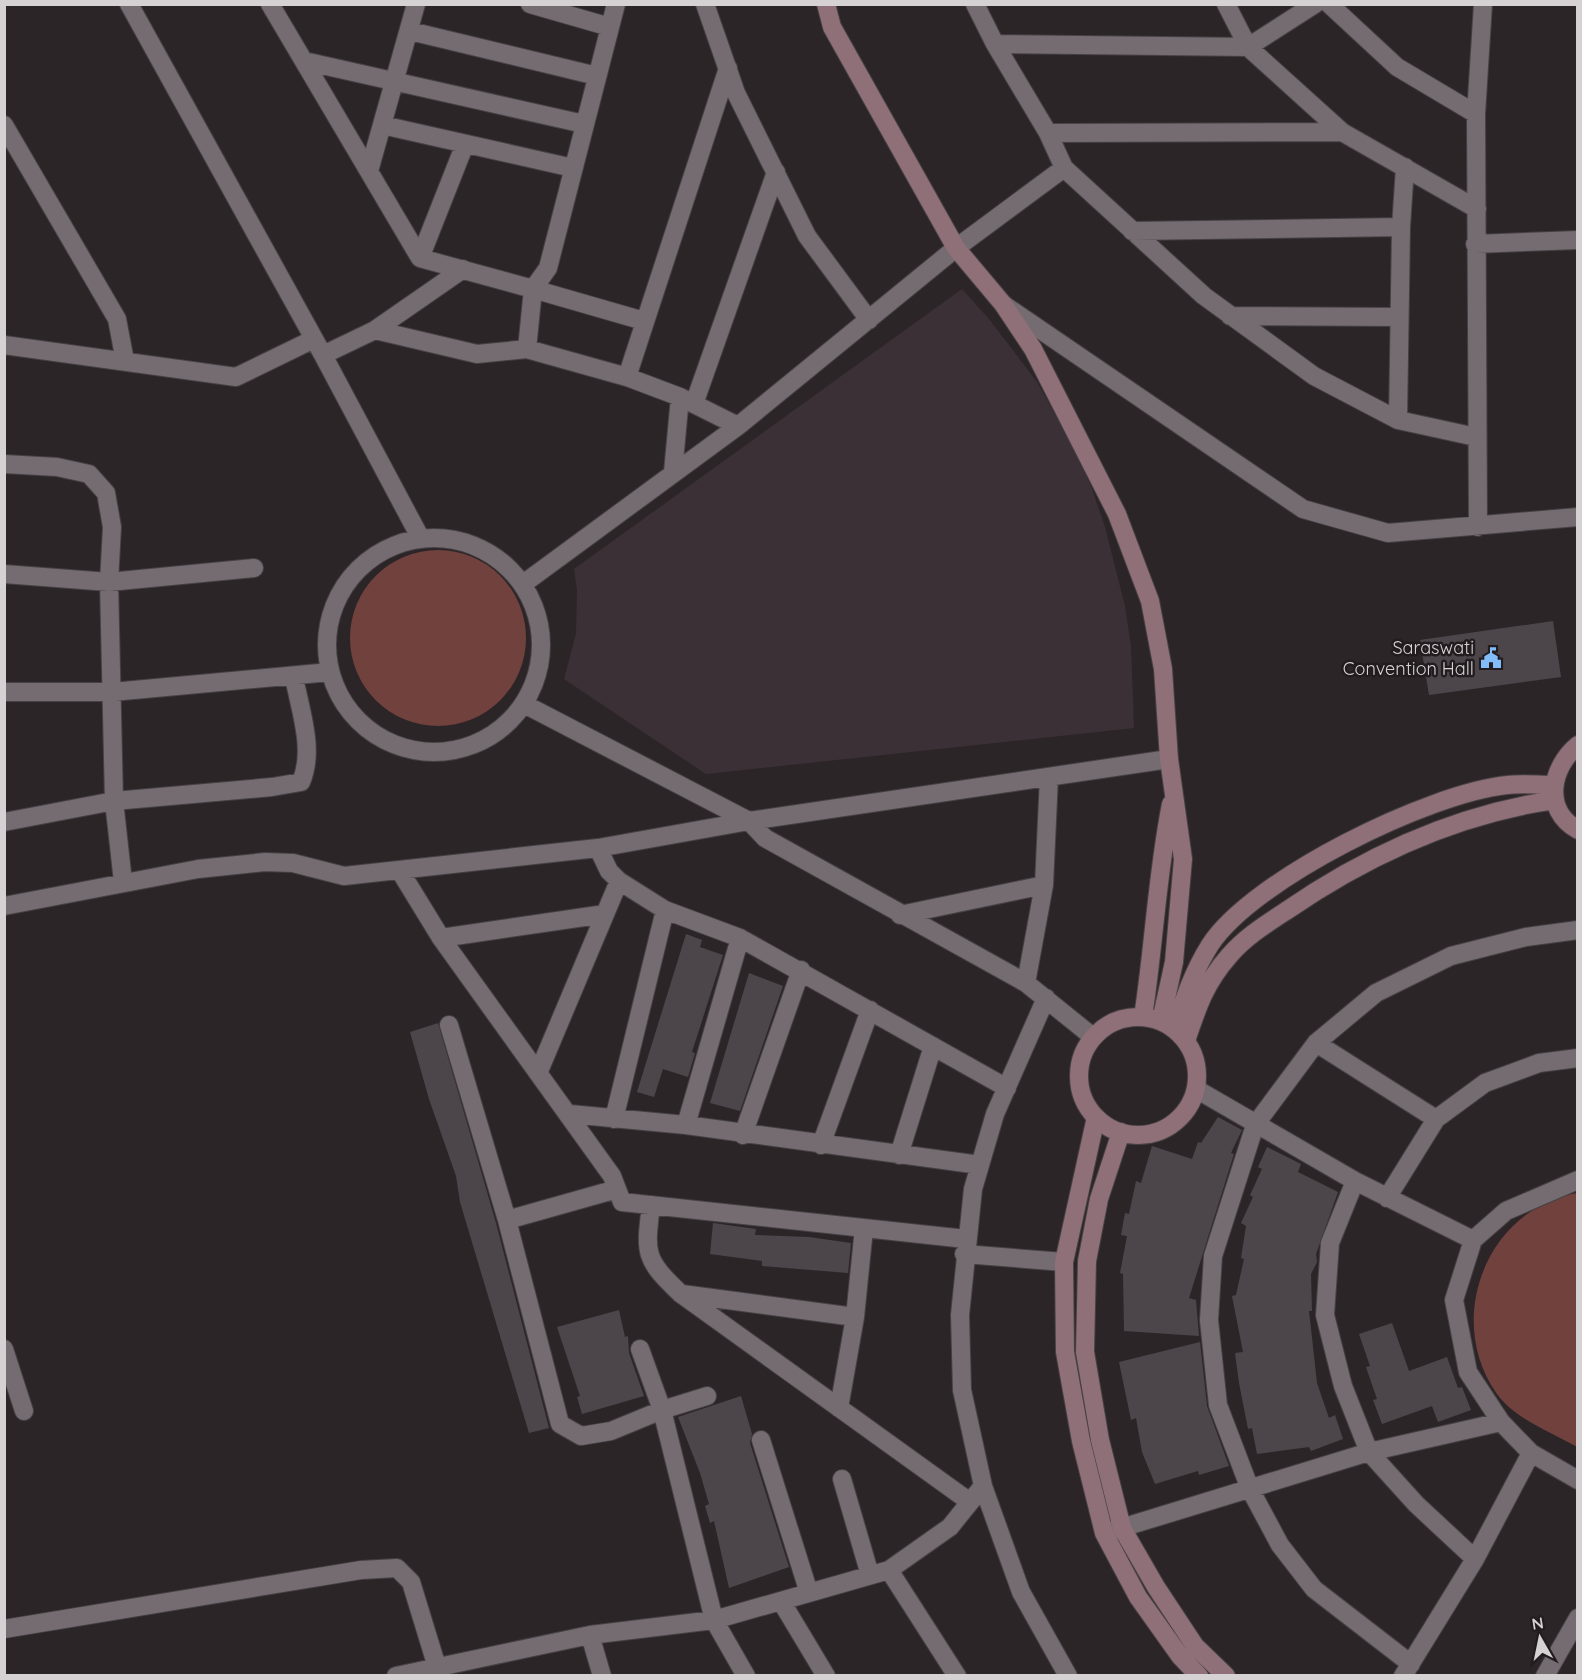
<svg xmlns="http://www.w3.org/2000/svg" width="1582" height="1680" viewBox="0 0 1582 1680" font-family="Quicksand,sans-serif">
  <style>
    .built { fill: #3b3036 }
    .green { fill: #70413d }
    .building { fill: #4c464b }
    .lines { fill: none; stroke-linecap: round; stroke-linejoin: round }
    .street-casing { stroke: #464144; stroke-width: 20 }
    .secondary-casing { stroke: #464144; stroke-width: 20 }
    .street { stroke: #746c70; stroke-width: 18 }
    .secondary { stroke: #8f6f78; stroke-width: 18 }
    .labels { text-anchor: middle; stroke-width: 5; stroke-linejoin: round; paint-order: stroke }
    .poi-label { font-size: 18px; fill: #d6d2d4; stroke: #221c1f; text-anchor: end }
  </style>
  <rect width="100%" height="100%" fill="#2c2528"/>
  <!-- built -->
  <path class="built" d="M962 289 989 319 1037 382 1076 452 1092 489 1105 527 1125 606 1131 647 1134 728 706 774 564 679 576 634 577 590 574 569Z"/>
  <!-- green -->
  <path class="green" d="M350 638a88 88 0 1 1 176 0a88 88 0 1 1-176 0Z
    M1577 1193V1447C1551 1432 1515 1419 1497 1394 1444 1320 1486 1209 1577 1193Z"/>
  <!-- building -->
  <path class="building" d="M1553 621 1561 677 1429 695 1420 640Z
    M686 934 702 940 700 947 723 955 692 1052 695 1053 688 1077 663 1069 654 1097 637 1092Z
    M749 973 783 986 740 1111 710 1103Z
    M438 1023 496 1223 549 1428 529 1433 460 1202 456 1176 429 1099 410 1032Z
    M1218 1117 1242 1130 1231 1153 1234 1154 1189 1298 1196 1300 1199 1336 1124 1331 1123 1274 1120 1273 1127 1236 1121 1235 1125 1213 1129 1214 1136 1181 1141 1183 1152 1146 1192 1159 1198 1142 1201 1143Z
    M1267 1147 1301 1164 1298 1172 1338 1192 1316 1254 1317 1262 1311 1274 1312 1311H1309L1317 1383 1329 1418 1335 1415 1343 1439 1311 1451 1309 1447 1257 1454 1252 1428 1248 1429 1239 1383 1235 1353 1243 1352 1232 1296 1236 1295 1244 1259 1241 1258 1246 1226 1241 1223 1253 1197 1250 1195 1262 1169 1258 1167Z
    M713 1223 756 1229 755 1235 809 1237 851 1243 848 1273 762 1266V1261L710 1254Z
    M619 1310 625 1337 628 1336 629 1353 644 1396 582 1414 577 1397 580 1396 557 1327Z
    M1392 1323 1409 1371 1447 1357 1458 1388 1462 1387 1471 1410 1438 1422 1432 1406 1382 1424 1373 1400 1377 1399 1366 1367 1370 1366 1359 1334Z
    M1200 1342 1207 1406 1229 1466 1199 1475 1198 1471 1155 1484 1142 1452 1136 1418 1131 1420 1119 1362Z
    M741 1396 752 1434 750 1443 789 1567 729 1588 714 1521 710 1523 705 1506 709 1504 700 1473 678 1417Z"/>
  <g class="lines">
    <defs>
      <path id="street" d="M129 4 323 355 421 539
        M270 4 420 258 533 289 527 349 627 377 680 397 738 426
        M530 4 610 27
        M616 4 548 268 533 289 644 321
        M705 4 736 93 807 236 869 320
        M975 4 995 44 1048 133 1064 168 1204 296 1314 376 1398 420 1476 437
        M1226 4 1248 47 1342 132 1477 209
        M1329 4 1397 67 1476 114
        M410 31 597 76
        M995 44 1248 47 1315 4
        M304 61 584 124
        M4 125 117 319 125 361
        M382 125 573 168
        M1048 133 1342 132
        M369 171 416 4
        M1132 231 1401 227
        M1475 244 1578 240
        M420 258 465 144
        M1004 305 1303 509 1388 533 1578 517
        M1230 316 1399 317
        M375 330 463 269
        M4 345 236 377 314 339
        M323 355 375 330 477 354 527 349
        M627 377 728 68
        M694 404 776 172
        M1398 420 1401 227 1405 167
        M4 464 57 467 89 474 106 493 112 527 109 582 114 801 123 882
        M673 472 680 397
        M1478 527 1476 114 1483 4
        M327 645a107 107 0 1 1 214 0a107 107 0 1 1-214 0Z
        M4 574 109 582 254 568
        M523 584 738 426 956 248 1064 168
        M4 692H112L330 672
        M524 704 749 821 765 838 1026 983 1093 1037
        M4 822 114 801 272 787 301 782C315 750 300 710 294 677
        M598 848 609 871 619 881 665 910 740 938 1007 1088
        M400 871 441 938 612 1176 622 1202 966 1239
        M4 906 198 869 265 862 293 863 344 876 598 848 749 821 1169 759
        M900 915 1044 885
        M441 938 605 914
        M1026 983 1044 885 1049 777
        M1046 998 995 1114 973 1189 960 1315 962 1390 983 1486 1021 1592 1068 1676
        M449 1025 507 1220 560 1424 581 1436 611 1431 662 1410 707 1396
        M1316 1043 1436 1119
        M539 1071 619 881
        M1196 1089 1355 1181 1473 1240
        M570 1114 686 1125 980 1165
        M614 1119 665 910
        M686 1125 740 938
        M743 1135 801 970
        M821 1145 870 1010
        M899 1155 933 1046
        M1578 1180 1506 1211 1473 1240 1454 1300 1468 1372 1501 1422 1531 1453 1578 1480
        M1355 1181 1330 1243 1325 1315 1343 1386 1369 1452 1416 1504 1475 1559
        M1387 1198 1436 1119 1485 1083 1539 1063 1578 1058
        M651 1205C645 1254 644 1259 681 1294L970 1502
        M507 1220 617 1189
        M964 1254 1064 1262
        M682 1294 855 1317 864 1228
        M4 1349 24 1411
        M640 1349 662 1410 714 1620 746 1676
        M839 1408 855 1317
        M761 1440 809 1593
        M842 1479 870 1575
        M1108 1532 1369 1452 1501 1422
        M889 1570 957 1676
        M781 1601 826 1676
        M4 1629 361 1570 397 1568 411 1582 437 1667
        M590 1635 602 1676
        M1411 1664 1314 1589 1280 1545 1250 1489 1218 1405 1209 1320 1213 1256 1255 1125 1316 1043 1376 993 1451 956 1526 937 1578 930
        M396 1676 590 1635 714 1620 889 1570 950 1527 983 1486
        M1403 1676 1475 1559 1531 1453
        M1545 1676 1578 1618"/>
      <path id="secondary" d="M826 4 832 27 956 248 1003 304 1033 349 1117 514 1150 601 1163 669 1169 759 1183 859 1174 962 1161 1021
        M1578 745C1551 767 1542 810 1578 830
        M1143 1017C1154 946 1157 874 1171 804
        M1079 1076a59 59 0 1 1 118 0a59 59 0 1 1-118 0Z
        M1175 1029C1184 999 1193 972 1210 945 1253 879 1429 793 1507 785 1522 783 1538 785 1553 785
        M1186 1041C1197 1008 1205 983 1229 956 1244 938 1266 924 1286 911 1366 856 1458 814 1555 800
        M1096 1117 1064 1262 1065 1352 1081 1441 1104 1533 1138 1597 1180 1656 1199 1676
        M1121 1132 1099 1199 1087 1261 1085 1352 1100 1440 1122 1528 1156 1587 1195 1646 1226 1676"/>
    </defs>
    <!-- street casing -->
    <use href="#street" class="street-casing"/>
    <!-- secondary casing -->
    <use href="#secondary" class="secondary-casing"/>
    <!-- street -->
    <use href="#street" class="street"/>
    <!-- secondary -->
    <use href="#secondary" class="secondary"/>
  </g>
  <!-- icons -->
  <defs>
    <symbol id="civic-bare" viewBox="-9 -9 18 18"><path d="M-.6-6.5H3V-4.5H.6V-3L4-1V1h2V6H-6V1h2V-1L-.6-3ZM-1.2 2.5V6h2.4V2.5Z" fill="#82bcfa" stroke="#221c1f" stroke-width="2.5" paint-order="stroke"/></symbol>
  </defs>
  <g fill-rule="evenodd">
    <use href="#civic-bare" x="1476" y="643" width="30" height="30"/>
  </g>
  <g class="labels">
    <!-- poi labels -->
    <g class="poi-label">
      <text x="1474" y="654">Saraswati<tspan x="1474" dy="21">Convention Hall</tspan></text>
    </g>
  </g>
  <!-- border -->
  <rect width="1582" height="1680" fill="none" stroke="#d6d2d4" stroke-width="12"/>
  <!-- north arrow -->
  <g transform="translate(1540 1638) rotate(351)" stroke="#221c1f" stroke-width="4.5" paint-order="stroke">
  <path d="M0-4.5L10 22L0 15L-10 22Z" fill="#d6d2d4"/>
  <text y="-9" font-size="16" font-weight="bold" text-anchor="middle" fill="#d6d2d4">N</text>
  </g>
</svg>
